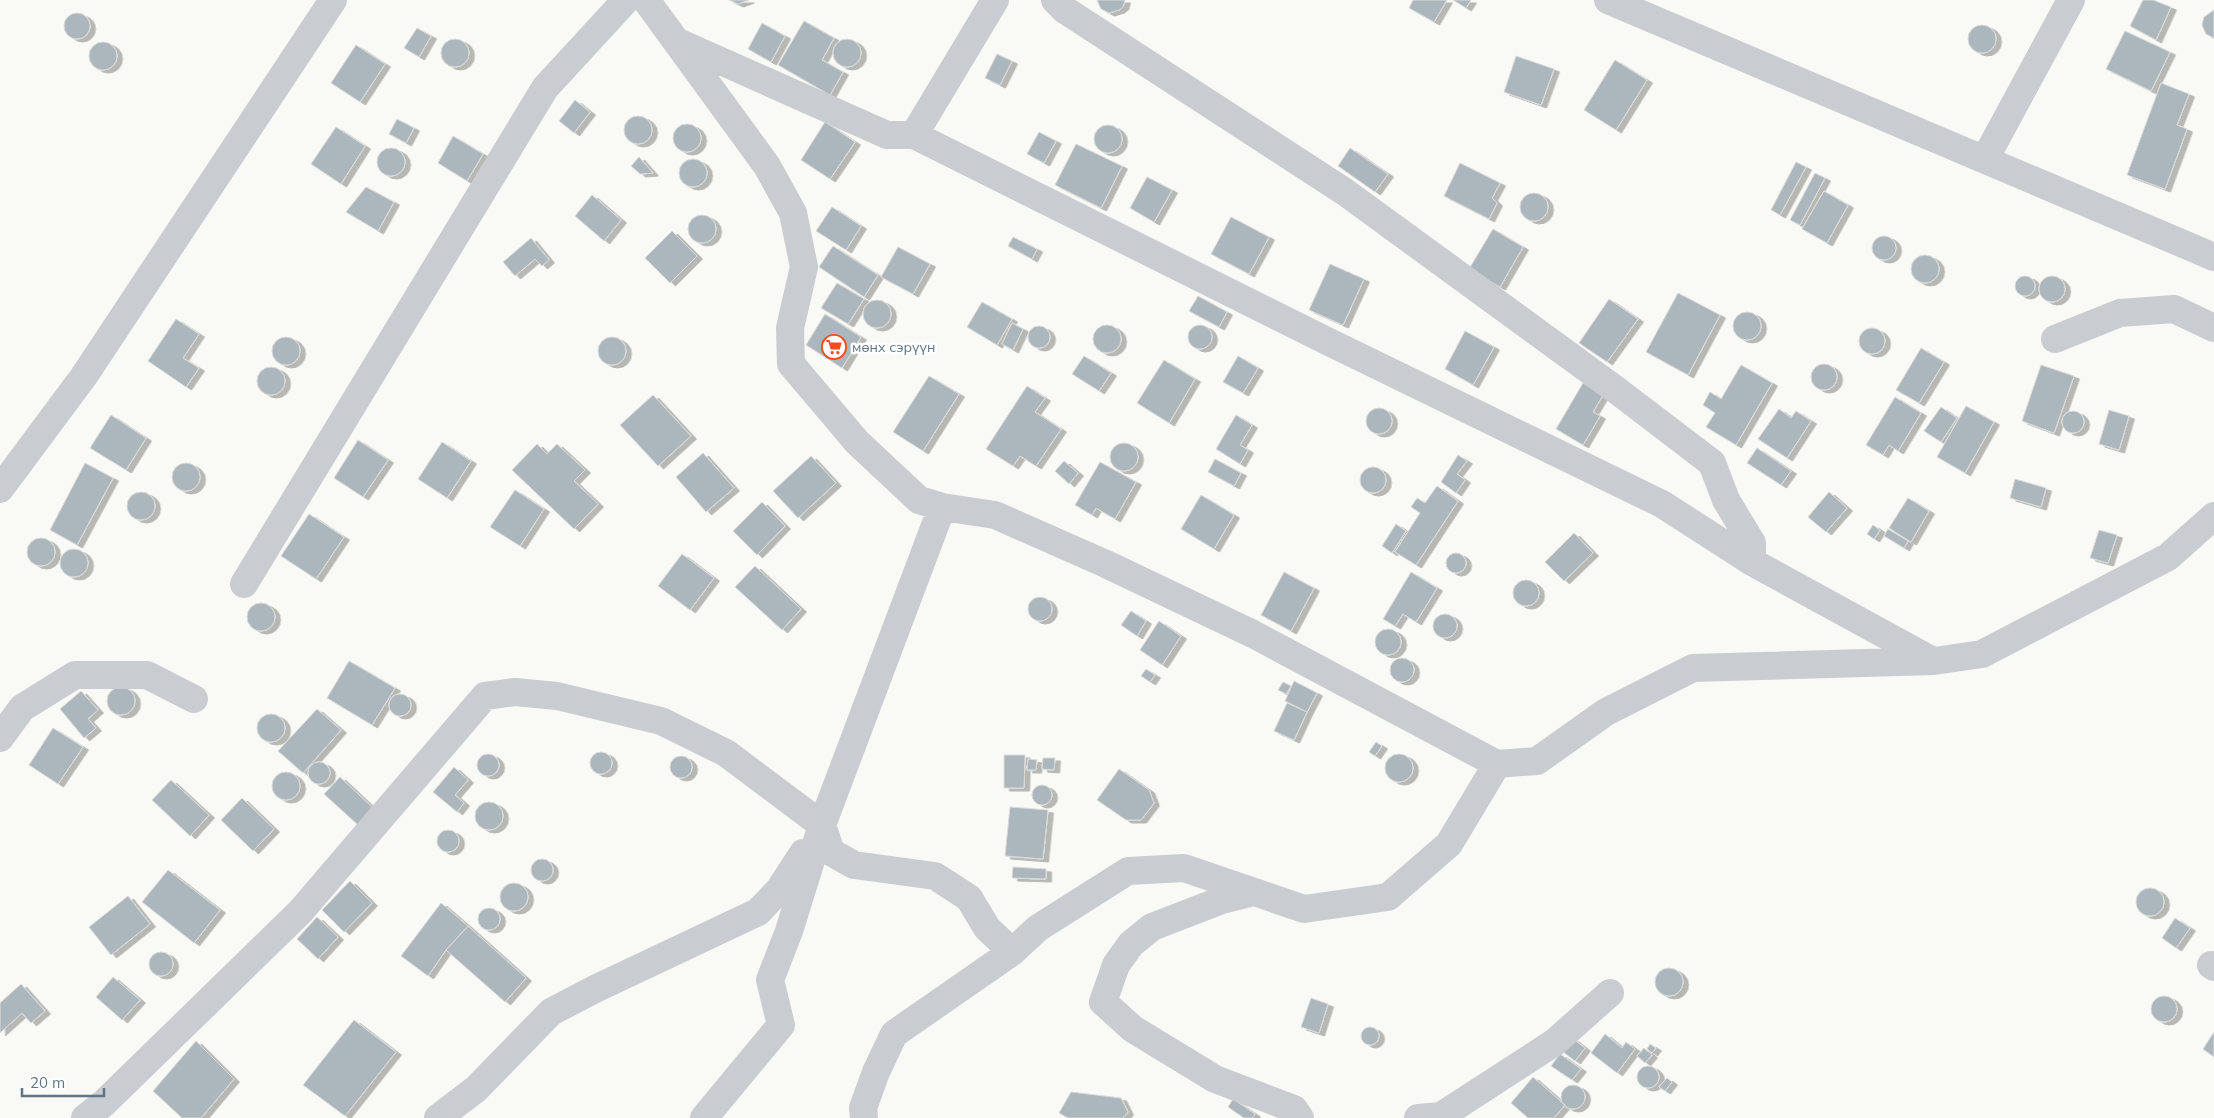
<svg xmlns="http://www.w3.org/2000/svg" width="2214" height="1118" viewBox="0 0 2214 1118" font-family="Mulish,sans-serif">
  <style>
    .building { fill: #acb6bd; stroke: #dbdbd9; filter: url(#shadow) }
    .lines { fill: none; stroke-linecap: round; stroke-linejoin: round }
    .street { stroke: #c9cdd1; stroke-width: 28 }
    .labels { text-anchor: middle; stroke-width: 5; stroke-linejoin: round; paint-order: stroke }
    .poi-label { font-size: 14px; fill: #617585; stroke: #fff; text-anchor: start }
  </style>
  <defs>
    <filter id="shadow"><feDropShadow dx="5.5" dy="3" stdDeviation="0" flood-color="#0004"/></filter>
  </defs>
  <rect width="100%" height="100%" fill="#f9f9f6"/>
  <!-- building -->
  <path class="building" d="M729 0H749L738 4Z
    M1097 0H1125L1123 7 1119 10 1109 13 1101 9Z
    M1413 0H1447L1434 22 1409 8Z
    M1453 0H1471L1466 8Z
    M2143 0H2153L2171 7 2156 40 2130 26Z
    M2214 10V38L2206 34 2202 25 2204 17Z
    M64 26a13 13 0 1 1 26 0a13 13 0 1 1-26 0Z
    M804 21 834 38 822 60 843 72 830 95 778 65Z
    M762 23 785 36 771 62 748 49Z
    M1968 39a14 14 0 1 1 28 0a14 14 0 1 1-28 0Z
    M417 28 431 36 419 57 404 48Z
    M2125 31 2170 52 2151 91 2106 69Z
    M833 53a14 14 0 1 1 28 0a14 14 0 1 1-28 0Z
    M441 53a14 14 0 1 1 28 0a14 14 0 1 1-28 0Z
    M89 56a14 14 0 1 1 28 0a14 14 0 1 1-28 0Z
    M356 45 385 64 360 102 331 83Z
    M997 54 1012 61 1000 85 985 78Z
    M1516 56 1554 69 1541 105 1504 92Z
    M1615 60 1647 80 1616 130 1584 110Z
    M2161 83 2189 94 2177 125 2187 129 2165 189 2127 175Z
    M575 100 590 112 574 133 559 121Z
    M624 130a14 14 0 1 1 28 0a14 14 0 1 1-28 0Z
    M397 119 414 128 406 143 389 134Z
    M825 122 855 142 830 179 801 160Z
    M673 138a14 14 0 1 1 28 0a14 14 0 1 1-28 0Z
    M1094 139a14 14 0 1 1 28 0a14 14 0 1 1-28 0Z
    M336 127 365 146 341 184 311 164Z
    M1039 132 1056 141 1044 163 1027 154Z
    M453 136 483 154 467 181 438 163Z
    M1076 144 1122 166 1101 208 1055 185Z
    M1350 148 1388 174 1375 192 1338 166Z
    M377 162a14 14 0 1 1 28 0a14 14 0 1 1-28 0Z
    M639 157 653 173 640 174 631 166Z
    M679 173a14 14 0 1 1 28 0a14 14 0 1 1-28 0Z
    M1796 162 1806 167 1780 215 1771 210Z
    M1460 163 1500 183 1492 198 1497 203 1489 219 1444 196Z
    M1815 173 1825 178 1800 225 1790 220Z
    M1147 177 1172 190 1154 222 1130 208Z
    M366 187 394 202 378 231 346 212Z
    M1824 191 1848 205 1827 243 1802 229Z
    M1520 207a14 14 0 1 1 28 0a14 14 0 1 1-28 0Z
    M592 195 621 220 604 241 575 216Z
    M832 207 861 226 846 250 816 231Z
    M688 229a14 14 0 1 1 28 0a14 14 0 1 1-28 0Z
    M1231 217 1269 237 1249 274 1211 254Z
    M1493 229 1523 247 1500 287 1469 269Z
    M672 231 697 256 670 283 645 258Z
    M1872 248a12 12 0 1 1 24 0a12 12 0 1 1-24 0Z
    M1013 237 1037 249 1032 259 1008 246Z
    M531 238 549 260 542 266 535 259 515 276 503 262Z
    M833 246 878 275 864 297 819 267Z
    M898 247 930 264 913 294 881 277Z
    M1911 269a14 14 0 1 1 28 0a14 14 0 1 1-28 0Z
    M1330 264 1364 279 1343 325 1309 310Z
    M2015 286a10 10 0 1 1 20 0a10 10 0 1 1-20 0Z
    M2039 289a13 13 0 1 1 26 0a13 13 0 1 1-26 0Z
    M837 283 864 299 848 324 821 308Z
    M1678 293 1720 315 1688 375 1646 352Z
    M1198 296 1227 312 1219 327 1189 311Z
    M1609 299 1638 319 1607 362 1579 343Z
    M863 314a14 14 0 1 1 28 0a14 14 0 1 1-28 0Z
    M982 302 1012 319 997 345 967 327Z
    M1733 326a14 14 0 1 1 28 0a14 14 0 1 1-28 0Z
    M825 314 861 337 842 368 806 345Z
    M176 319 199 334 183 358 199 368 186 387 148 361Z
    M1012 323 1023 329 1013 350 1002 344Z
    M1188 337a12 12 0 1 1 24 0a12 12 0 1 1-24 0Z
    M1093 339a14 14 0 1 1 28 0a14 14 0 1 1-28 0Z
    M1028 337a11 11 0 1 1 22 0a11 11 0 1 1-22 0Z
    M1859 341a13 13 0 1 1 26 0a13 13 0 1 1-26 0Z
    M1465 331 1494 347 1473 385 1445 369Z
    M598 351a14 14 0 1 1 28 0a14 14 0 1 1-28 0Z
    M272 351a14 14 0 1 1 28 0a14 14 0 1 1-28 0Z
    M1921 348 1944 362 1919 403 1896 390Z
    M1084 356 1111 373 1099 391 1072 374Z
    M1238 356 1258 368 1243 393 1223 382Z
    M1164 360 1195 379 1169 423 1137 403Z
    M1811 377a13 13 0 1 1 26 0a13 13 0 1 1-26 0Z
    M1741 365 1772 383 1736 445 1706 427 1715 413 1703 405 1710 392 1721 399Z
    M2041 365 2074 376 2054 433 2022 421Z
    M257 381a14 14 0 1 1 28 0a14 14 0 1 1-28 0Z
    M929 376 959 394 923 451 893 432Z
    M1583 383 1603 395 1593 412 1600 416 1583 445 1556 429Z
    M1027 386 1045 398 1035 412 1061 429 1036 466 1020 456 1013 466 986 449Z
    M653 395 691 436 658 466 620 425Z
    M1895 397 1921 413 1898 451 1889 445 1883 455 1866 445Z
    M1966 406 1994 422 1965 473 1937 457Z
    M1941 407 1957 418 1941 442 1924 431Z
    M1366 421a13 13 0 1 1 26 0a13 13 0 1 1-26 0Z
    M1779 409 1791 418 1796 411 1811 421 1787 458 1758 439Z
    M2109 410 2129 416 2119 450 2099 444Z
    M2062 422a11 11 0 1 1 22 0a11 11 0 1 1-22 0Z
    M111 415 146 438 126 470 90 448Z
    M1236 415 1252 425 1240 445 1248 450 1240 464 1216 449Z
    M358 440 388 460 363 497 334 478Z
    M442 442 471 461 447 498 418 479Z
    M1110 457a14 14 0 1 1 28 0a14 14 0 1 1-28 0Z
    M537 444 547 454 557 444 585 470 574 481 598 504 574 529 512 470Z
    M1757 448 1791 471 1781 485 1747 463Z
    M703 453 734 488 706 512 676 477Z
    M1458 455 1467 461 1457 474 1465 480 1456 493 1441 482Z
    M811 456 836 483 798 518 773 491Z
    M1215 459 1241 473 1234 486 1208 472Z
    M1064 461 1078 473 1069 484 1055 471Z
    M1100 462 1136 482 1115 519 1096 508 1092 515 1075 505Z
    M172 477a14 14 0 1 1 28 0a14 14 0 1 1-28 0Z
    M85 463 113 478 77 545 50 530Z
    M1360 480a13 13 0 1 1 26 0a13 13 0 1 1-26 0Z
    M2015 479 2046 488 2041 507 2010 498Z
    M1437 486 1458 501 1416 565 1395 552 1420 513 1411 507 1417 498 1425 503Z
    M515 490 544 509 520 546 490 527Z
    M1829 492 1847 508 1826 532 1808 517Z
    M127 506a14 14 0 1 1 28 0a14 14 0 1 1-28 0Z
    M1201 495 1234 515 1214 549 1181 529Z
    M1908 498 1929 511 1911 542 1889 528Z
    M762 502 785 526 757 555 733 531Z
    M309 514 344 537 316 579 281 556Z
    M1396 524 1406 531 1392 553 1382 546Z
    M1873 525 1880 530 1874 539 1867 534Z
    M1888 529 1908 541 1904 548 1884 536Z
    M2099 530 2117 535 2108 563 2090 558Z
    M1574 533 1593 553 1564 581 1545 562Z
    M27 552a14 14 0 1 1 28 0a14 14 0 1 1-28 0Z
    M60 563a14 14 0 1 1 28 0a14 14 0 1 1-28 0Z
    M1446 563a10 10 0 1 1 20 0a10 10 0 1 1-20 0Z
    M682 554 714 578 690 610 658 586Z
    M755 566 801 609 782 630 735 587Z
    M1284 572 1314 588 1291 631 1261 615Z
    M1411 572 1437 588 1416 622 1403 614 1395 626 1383 619Z
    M1513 593a13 13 0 1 1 26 0a13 13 0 1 1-26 0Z
    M1028 609a12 12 0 1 1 24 0a12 12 0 1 1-24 0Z
    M247 617a14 14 0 1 1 28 0a14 14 0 1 1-28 0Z
    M1131 611 1146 621 1137 636 1121 625Z
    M1433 626a12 12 0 1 1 24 0a12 12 0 1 1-24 0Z
    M1159 621 1181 636 1162 665 1140 650Z
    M1375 642a13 13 0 1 1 26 0a13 13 0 1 1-26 0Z
    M1390 670a12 12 0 1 1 24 0a12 12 0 1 1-24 0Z
    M349 661 395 688 372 725 327 698Z
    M1146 669 1155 675 1150 682 1141 676Z
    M1294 681 1317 693 1307 712 1285 701Z
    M1283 682 1291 686 1286 694 1278 690Z
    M107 701a14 14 0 1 1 28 0a14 14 0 1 1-28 0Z
    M81 691 98 710 88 719 96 728 84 738 60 709Z
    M389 705a11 11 0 1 1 22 0a11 11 0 1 1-22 0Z
    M1287 703 1307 712 1294 740 1274 731Z
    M317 709 341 730 303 773 278 751Z
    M257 728a14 14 0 1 1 28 0a14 14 0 1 1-28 0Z
    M53 728 83 747 58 784 29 765Z
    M1376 742 1382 746 1375 756 1369 752Z
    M590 763a11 11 0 1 1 22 0a11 11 0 1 1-22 0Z
    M477 765a11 11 0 1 1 22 0a11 11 0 1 1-22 0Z
    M1385 768a14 14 0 1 1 28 0a14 14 0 1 1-28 0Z
    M1004 755H1025L1024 788H1004Z
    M670 767a11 11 0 1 1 22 0a11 11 0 1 1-22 0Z
    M1043 758H1055L1054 770 1042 769Z
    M1028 759 1037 760 1036 770H1027Z
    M308 773a11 11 0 1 1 22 0a11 11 0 1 1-22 0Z
    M454 767 468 780 455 795 464 803 457 812 433 792Z
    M1119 769 1149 790 1154 803 1141 820H1126L1097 800Z
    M272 786a14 14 0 1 1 28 0a14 14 0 1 1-28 0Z
    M340 777 373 808 358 825 324 794Z
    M171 780 209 815 190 836 152 800Z
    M1032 795a10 10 0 1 1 20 0a10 10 0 1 1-20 0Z
    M242 798 274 829 253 851 221 820Z
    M475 816a14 14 0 1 1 28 0a14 14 0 1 1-28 0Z
    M1010 807 1048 810 1043 859 1005 856Z
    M437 841a11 11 0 1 1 22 0a11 11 0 1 1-22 0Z
    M531 870a11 11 0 1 1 22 0a11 11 0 1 1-22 0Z
    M1013 867 1046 869V879L1012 878Z
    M168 870 220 910 194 943 142 902Z
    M350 881 372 903 344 932 322 910Z
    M500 897a14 14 0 1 1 28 0a14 14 0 1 1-28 0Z
    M2136 902a14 14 0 1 1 28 0a14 14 0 1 1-28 0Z
    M128 896 150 924 111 955 89 927Z
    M441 903 468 926 446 950 428 976 401 956Z
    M478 919a11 11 0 1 1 22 0a11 11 0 1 1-22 0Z
    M317 917 338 937 318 959 297 939Z
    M2175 918 2190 928 2176 948 2162 938Z
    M468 926 526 978 505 1002 446 950Z
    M149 964a12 12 0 1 1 24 0a12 12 0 1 1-24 0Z
    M1655 982a14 14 0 1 1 28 0a14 14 0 1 1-28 0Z
    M113 977 140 1000 122 1020 96 997Z
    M21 984 45 1011 31 1023 22 1013 0 1033V1003Z
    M2151 1009a13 13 0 1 1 26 0a13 13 0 1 1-26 0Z
    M1311 998 1328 1004 1319 1033 1301 1027Z
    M354 1020 396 1052 345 1116 303 1085Z
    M1361 1036a9 9 0 1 1 18 0a9 9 0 1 1-18 0Z
    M2214 1032V1057L2203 1049Z
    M1605 1034 1622 1048 1626 1042 1635 1049 1617 1073 1591 1053Z
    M1572 1038 1585 1048 1575 1061 1562 1051Z
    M196 1041 234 1079 201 1118H182L153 1091Z
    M1650 1044 1656 1048 1652 1053 1647 1049Z
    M1644 1048 1652 1055 1645 1063 1637 1056Z
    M1560 1054 1581 1069 1572 1080 1551 1066Z
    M1637 1077a11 11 0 1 1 22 0a11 11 0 1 1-22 0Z
    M1533 1077 1565 1105 1554 1118H1528L1511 1103Z
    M1667 1078 1672 1082 1665 1091 1659 1087Z
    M1561 1097a12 12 0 1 1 24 0a12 12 0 1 1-24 0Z
    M1071 1092 1121 1098 1128 1112 1123 1118H1068L1059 1113Z
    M1233 1099 1255 1114 1252 1118H1244L1228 1107Z"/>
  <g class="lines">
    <!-- street -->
    <path class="street" d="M646 0 767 166 793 213 804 267 790 328 791 364 857 442 919 500 942 507 822 825 789 931 770 980 781 1025 704 1118
      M1055 0 1065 10 1345 192 1615 389 1712 463 1726 500 1752 543V562
      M1608 0 2214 257
      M678 42 887 135H914L1327 341 1662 504 1752 562 1933 661
      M914 135 995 0
      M1985 159 2071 0
      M2055 339 2120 313 2174 309 2214 328
      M0 489 84 376 333 0
      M942 507 995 515 1106 564 1253 634 1497 764
      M244 584 545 88 626 0
      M0 738 22 708 75 675H147L194 699
      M1258 893 1254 892 1222 900 1152 927 1131 944 1116 965 1103 1002 1133 1029 1215 1079 1294 1109 1300 1118
      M2211 965 2214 967
      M85 1118 104 1103 300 912 485 696 515 692 557 696 661 721 726 753 822 825 831 852 854 865 935 876 969 898 987 928 1012 952
      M438 1118 476 1089 551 1012 595 989 758 912 779 890 803 853
      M864 1118 863 1108 876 1072 894 1034 1012 952 1038 928 1128 871 1184 868 1304 909 1388 897 1449 844 1497 764 1537 761 1606 712 1693 668 1934 661 1982 654 2168 557 2214 516
      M1418 1118 1441 1116 1555 1042 1610 993"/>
  </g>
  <!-- icons -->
  <defs>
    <symbol id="supermarket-ring" viewBox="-11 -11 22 22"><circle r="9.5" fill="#fff" stroke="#f64b1a" stroke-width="1.5"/><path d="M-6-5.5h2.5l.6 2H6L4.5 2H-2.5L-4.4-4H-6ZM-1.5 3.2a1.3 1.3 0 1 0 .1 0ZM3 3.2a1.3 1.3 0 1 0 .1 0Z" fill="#f64b1a"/></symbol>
  </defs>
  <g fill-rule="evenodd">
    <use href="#supermarket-ring" x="820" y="333" width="28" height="28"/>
  </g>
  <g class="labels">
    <!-- poi labels -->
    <g class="poi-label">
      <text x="852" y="352">мөнх сэрүүн</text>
    </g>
  </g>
  <!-- scale -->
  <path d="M22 1088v8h82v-8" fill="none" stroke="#617585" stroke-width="2.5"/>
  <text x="30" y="1088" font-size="15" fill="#617585" stroke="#ffffff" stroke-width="4" paint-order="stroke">20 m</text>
</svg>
